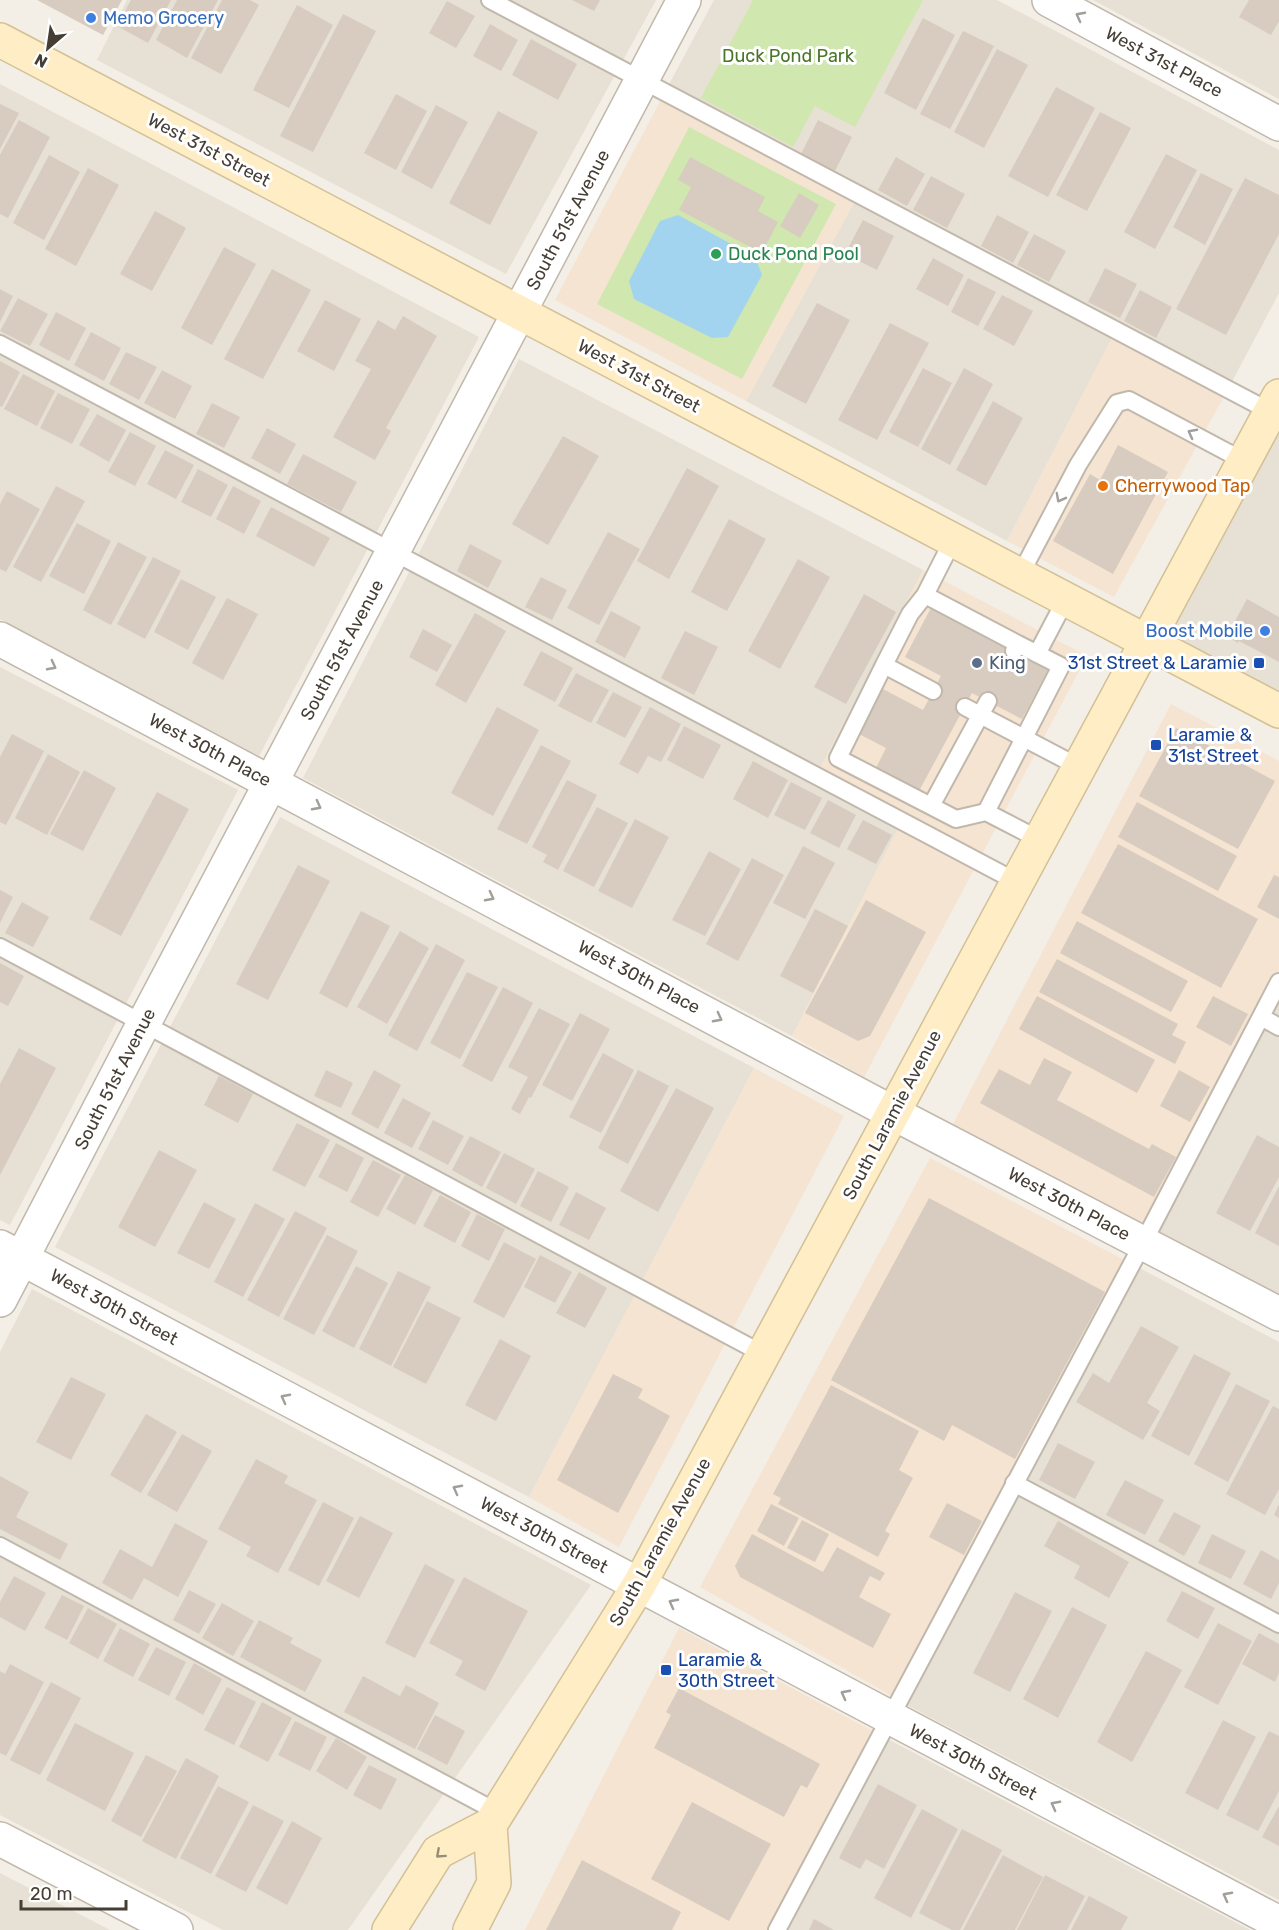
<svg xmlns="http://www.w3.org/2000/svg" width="1279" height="1930" viewBox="0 0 1279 1930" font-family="Rubik,sans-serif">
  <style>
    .residential { fill: #e7e0d4 }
    .commercial { fill: #f5e4d1 }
    .green { fill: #d0e7af }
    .water { fill: #a3d4ef }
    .building { fill: #d7ccbf }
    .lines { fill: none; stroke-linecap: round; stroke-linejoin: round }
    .service-casing { stroke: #c1b8ac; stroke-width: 20 }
    .minor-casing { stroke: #c1b8ac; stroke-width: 36 }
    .secondary-casing { stroke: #d2c096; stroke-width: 36 }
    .service { stroke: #fff; stroke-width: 16 }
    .minor { stroke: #fff; stroke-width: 33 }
    .secondary { stroke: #feedc5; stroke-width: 33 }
    .oneway { stroke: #a29e9a }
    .oneway2 { stroke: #988d76 }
    .shop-dot { fill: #3f7fe0; stroke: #fff; stroke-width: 2 }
    .leisure-dot { fill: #2e9e5b; stroke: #fff; stroke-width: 2 }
    .food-dot { fill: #e8710a; stroke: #fff; stroke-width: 2 }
    .service-dot { fill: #5c6f8a; stroke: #fff; stroke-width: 2 }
    .transit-dot { fill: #1a4fb4; stroke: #fff; stroke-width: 2 }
    .labels { text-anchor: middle; stroke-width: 6; stroke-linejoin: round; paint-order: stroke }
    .shop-label { font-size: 18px; fill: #366cbe; stroke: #fff; text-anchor: start }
    .park-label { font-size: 18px; fill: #4a7629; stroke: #fff }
    .street-label { font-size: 18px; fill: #453e35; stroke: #fff }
    .leisure-label { font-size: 18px; fill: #27864d; stroke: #fff; text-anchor: start }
    .food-label { font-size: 18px; fill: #c56008; stroke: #fff; text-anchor: start }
    .service-label { font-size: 18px; fill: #4e5e75; stroke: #fff; text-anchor: start }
    .transit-label { font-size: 18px; fill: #164399; stroke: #fff; text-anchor: start }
  </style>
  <rect width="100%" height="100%" fill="#f3eee6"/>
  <!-- residential -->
  <path class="residential" d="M127 0H656L506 274 97 60Z
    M714 0H997L1279 150V293L1228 389 1116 330 1007 541 746 401 858 195 665 92Z
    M1093 0H1279V99Z
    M0 84 479 337 259 756 0 619Z
    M519 359 923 570 816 776 902 821 792 1036 303 778Z
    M1279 416V701L1160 638Z
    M0 667 238 790 10 1225 0 1220Z
    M280 817 754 1068 529 1497 55 1247Z
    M1279 981V1297L1150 1229Z
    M1132 1264 1279 1342V1900L899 1701Z
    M32 1289 591 1585 348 1930H223L0 1815V1352Z
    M880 1735 1250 1930H777Z
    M0 1873 110 1930H0Z"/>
  <!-- commercial -->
  <path class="commercial" d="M665 92 858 195 746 401 555 300Z
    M1116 330 1228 389 1114 597 1007 541Z
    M923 570 1087 656 864 1077 792 1036 902 821 816 776Z
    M1171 704 1279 761V981L1150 1229 953 1124Z
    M754 1068 844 1116 619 1547 529 1497Z
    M930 1158 1132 1264 899 1700 700 1587Z
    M679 1628 880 1735 777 1930H525Z"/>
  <!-- green -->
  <path class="green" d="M753 0H923L855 127 815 106 793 147 701 98Z
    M689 127 836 204 742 379 597 304Z"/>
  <!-- water -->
  <path class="water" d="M678 215 755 257 762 275 728 337 712 338 634 299 629 281 660 221Z"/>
  <!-- building -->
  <path class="building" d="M37 0H122L103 35Z
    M131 0H171L148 43 117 26Z
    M177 0H218L187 58 156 40Z
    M222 0H250L259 5 221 74 191 58Z
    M572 0H600L594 11Z
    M1249 0H1279V21L1271 35 1239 17Z
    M447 1 475 16 456 48 429 33Z
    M297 5 333 25 289 108 253 90Z
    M343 14 376 31 313 152 280 136Z
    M923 18 955 35 916 110 884 93Z
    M490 24 518 40 501 71 473 56Z
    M963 31 994 46 950 129 920 114Z
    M531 39 577 64 558 100 512 75Z
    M997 49 1028 65 984 148 954 132Z
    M1056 87 1095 108 1048 197 1008 176Z
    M396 94 427 111 396 170 364 153Z
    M0 104 19 113 0 149Z
    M436 105 468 122 432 189 401 172Z
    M498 111 538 132 490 225 449 203Z
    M1100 112 1131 128 1087 211 1056 195Z
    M19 120 50 137 8 218 0 214V155Z
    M818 120 852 137 835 171 801 154Z
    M1166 154 1197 170 1155 249 1124 232Z
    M49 155 80 172 44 240 13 223Z
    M690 157 765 197 758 211 778 222 762 253 679 210 691 187 678 180Z
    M896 157 925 174 907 206 878 190Z
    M88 168 119 185 76 266 45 249Z
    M1201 173 1233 189 1205 245 1173 227Z
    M931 176 965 194 947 228 913 210Z
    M1245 178 1279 195V234L1226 335 1176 309Z
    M799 193 819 205 800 238 780 226Z
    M155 211 186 228 152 291 120 274Z
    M997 215 1029 232 1013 263 981 246Z
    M863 220 894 236 877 270 845 254Z
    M1034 234 1066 251 1049 282 1017 265Z
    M224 247 256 264 212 345 181 328Z
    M933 258 964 275 948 306 916 289Z
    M1105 268 1137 284 1120 318 1088 302Z
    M272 269 311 290 263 379 224 359Z
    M968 278 996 292 978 326 951 312Z
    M0 289 13 296 0 322Z
    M1140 290 1172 307 1156 338 1124 321Z
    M1002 295 1033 311 1014 346 983 329Z
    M18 298 48 314 30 346 0 331Z
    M325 300 361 319 334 371 297 351Z
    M817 303 850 320 806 404 772 386Z
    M56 312 86 328 69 361 39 345Z
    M403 316 437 336 386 428 391 431 375 460 333 437 371 369 355 361 378 320 395 330Z
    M890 323 929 343 877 440 838 420Z
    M91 332 121 348 104 381 74 365Z
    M126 352 157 367 139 400 109 384Z
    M0 361 20 372 2 407 0 406Z
    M923 368 952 383 918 447 889 432Z
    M964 368 993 384 950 465 921 449Z
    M162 370 192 386 175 419 144 403Z
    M23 374 55 391 37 426 4 409Z
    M58 393 90 409 72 444 40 428Z
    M993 401 1023 418 986 486 956 470Z
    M212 403 240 417 224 448 196 434Z
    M97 414 126 430 109 462 79 445Z
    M267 428 296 444 280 474 251 458Z
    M130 432 156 446 135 486 108 472Z
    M563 436 599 456 548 545 512 524Z
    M1118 445 1168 472 1113 574 1053 541 1090 474 1100 480Z
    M165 450 194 465 176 499 147 484Z
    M303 454 357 482 341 512 287 484Z
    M687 468 719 486 669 579 637 561Z
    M198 469 228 485 211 517 181 502Z
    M56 486 85 501 41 582 13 567Z
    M233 486 261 501 244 534 216 519Z
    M7 491 40 509 6 572 0 569V504Z
    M271 507 330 538 314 567 256 536Z
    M729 519 766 539 727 611 691 592Z
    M77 523 111 541 84 594 49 576Z
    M608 532 640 549 599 625 567 608Z
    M118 542 147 557 111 625 83 610Z
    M470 544 502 561 488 588 457 571Z
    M153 557 181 571 145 639 117 624Z
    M798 559 830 577 780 669 748 651Z
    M541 577 567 590 552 620 525 607Z
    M181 579 216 597 188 650 154 632Z
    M864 594 896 612 846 704 814 687Z
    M227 598 258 614 223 680 192 663Z
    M1247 599 1279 617V662L1239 641 1238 643 1230 638 1228 629 1235 621Z
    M932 606 1049 669 1022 719 972 693 919 791 876 768 886 748 857 733 881 688 923 710 941 676 905 657Z
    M611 611 641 627 625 658 595 642Z
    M475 613 506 631 466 703 435 685Z
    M423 629 452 645 437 672 409 657Z
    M685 631 718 647 694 695 661 678Z
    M541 651 573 668 555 702 523 685Z
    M576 673 609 690 591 723 558 706Z
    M613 692 642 707 625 738 596 723Z
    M497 707 539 730 493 816 451 793Z
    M650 707 681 724 661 762 648 756 638 774 619 764Z
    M684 726 721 745 703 779 667 760Z
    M1176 728 1275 781 1238 849 1139 796Z
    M12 734 44 751 6 825 0 822V757Z
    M541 745 571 761 527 844 497 829Z
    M48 754 80 772 47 835 15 818Z
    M753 761 788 780 768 818 733 799Z
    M84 770 116 788 83 851 50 834Z
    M567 780 597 795 558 870 543 862 547 855 532 847Z
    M791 782 822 798 805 830 774 815Z
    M157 792 189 809 121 936 89 919Z
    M828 800 856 815 839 848 810 833Z
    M1137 802 1237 856 1218 891 1118 837Z
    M597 807 628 823 594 887 563 871Z
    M635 819 669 837 632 908 598 891Z
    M863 820 892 835 876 864 847 849Z
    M1118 844 1258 919 1221 988 1081 913Z
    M803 846 835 863 805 919 773 903Z
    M709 851 741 869 705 936 672 920Z
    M752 858 784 875 738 961 706 944Z
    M298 865 330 881 268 1000 236 984Z
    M1274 875 1279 877V919L1257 907Z
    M0 890 13 897 0 923Z
    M866 900 926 932 870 1036 858 1041 805 1013Z
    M22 902 49 917 33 947 5 933Z
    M815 909 848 926 813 993 780 976Z
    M361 911 390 926 347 1008 319 993Z
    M1077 921 1188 981 1171 1012 1060 953Z
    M400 931 429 948 387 1024 357 1007Z
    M436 944 465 960 417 1051 388 1035Z
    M1057 959 1178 1024 1172 1035 1186 1042 1175 1064 1039 992Z
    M0 963 24 976 8 1006 0 1002Z
    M467 972 498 987 460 1059 430 1043Z
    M503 987 533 1003 492 1082 462 1066Z
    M1037 996 1155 1060 1137 1093 1019 1029Z
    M1213 996 1248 1014 1231 1046 1196 1027Z
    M539 1008 570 1024 531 1098 529 1097 520 1114 511 1109 528 1077 508 1067Z
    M580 1013 610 1029 572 1101 542 1085Z
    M19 1048 56 1068 0 1175V1084Z
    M603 1053 634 1070 601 1133 569 1117Z
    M1044 1058 1072 1072 1057 1100 1149 1149 1152 1144 1176 1157 1154 1197 980 1103 999 1069 1030 1085Z
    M326 1070 353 1083 341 1108 314 1096Z
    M374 1070 401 1085 378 1129 351 1114Z
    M638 1070 669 1086 628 1164 598 1148Z
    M1179 1070 1210 1087 1190 1122 1160 1106Z
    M219 1076 253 1094 238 1123 204 1105Z
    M676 1088 714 1108 658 1212 620 1191Z
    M403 1098 431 1113 412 1148 384 1133Z
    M433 1120 464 1136 448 1165 418 1149Z
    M297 1123 330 1140 305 1187 272 1170Z
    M1257 1135 1279 1147V1177L1250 1231 1216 1213Z
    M470 1136 501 1152 482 1187 452 1170Z
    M336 1143 364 1158 347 1192 318 1177Z
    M159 1150 197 1170 155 1247 118 1227Z
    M504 1153 535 1169 516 1204 486 1188Z
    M373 1160 401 1175 378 1217 350 1202Z
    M538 1171 569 1187 551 1222 520 1206Z
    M405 1175 433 1190 415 1225 386 1209Z
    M1279 1186V1246L1255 1233Z
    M576 1192 606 1208 589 1240 559 1225Z
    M440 1195 471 1212 455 1243 423 1226Z
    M929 1198 1105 1292 1015 1459 952 1425 944 1441 831 1380Z
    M204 1202 236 1219 209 1269 177 1253Z
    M255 1203 285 1219 243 1297 214 1282Z
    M295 1211 327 1228 279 1317 247 1300Z
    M477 1214 505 1229 489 1261 461 1246Z
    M327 1235 358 1251 314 1335 283 1319Z
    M504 1242 536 1259 504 1318 473 1302Z
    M540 1255 572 1272 555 1303 524 1287Z
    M356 1266 388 1283 354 1348 322 1331Z
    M398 1271 431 1287 391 1366 359 1349Z
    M579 1272 607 1288 585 1328 556 1313Z
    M427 1301 461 1318 426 1384 393 1367Z
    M1141 1326 1179 1347 1147 1403 1160 1411 1143 1440 1076 1402 1093 1373 1109 1383Z
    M500 1339 531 1356 496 1421 465 1405Z
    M1194 1354 1231 1373 1189 1456 1151 1436Z
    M613 1374 643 1389 638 1398 670 1416 618 1513 557 1480Z
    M71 1377 106 1394 71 1460 36 1442Z
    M1236 1384 1270 1401 1228 1482 1194 1464Z
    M831 1385 919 1431 899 1470 913 1478 885 1531 890 1534 878 1557 778 1504 781 1498 773 1494Z
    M1273 1406 1279 1409V1489L1265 1515 1226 1494Z
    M146 1414 177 1432 141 1493 110 1475Z
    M182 1434 212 1451 177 1512 147 1495Z
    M1058 1443 1095 1462 1075 1499 1039 1480Z
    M256 1459 288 1476 284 1483 317 1500 278 1573 246 1556 251 1547 218 1529Z
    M0 1476 29 1492 16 1517 68 1544 60 1560 0 1529Z
    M1125 1480 1164 1500 1145 1535 1106 1515Z
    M323 1502 354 1518 319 1586 288 1570Z
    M947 1503 982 1521 964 1555 929 1537Z
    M771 1504 799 1518 784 1546 757 1531Z
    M1279 1504V1518L1274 1515Z
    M1174 1512 1201 1526 1184 1556 1158 1541Z
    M360 1516 393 1533 359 1598 326 1581Z
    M802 1520 829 1534 815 1562 787 1548Z
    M1058 1521 1129 1562 1109 1598 1074 1578 1080 1566 1044 1546Z
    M175 1523 208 1541 178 1597 144 1578 132 1600 102 1583 120 1549 152 1567Z
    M752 1534 823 1572 837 1547 885 1573 880 1581 870 1576 859 1597 891 1614 873 1648 740 1577 735 1566Z
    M1212 1534 1246 1551 1231 1579 1198 1563Z
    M1261 1550 1279 1560V1583L1271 1599 1243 1584Z
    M425 1564 455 1580 415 1658 385 1643Z
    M14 1576 46 1593 25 1631 0 1617V1602Z
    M464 1577 528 1611 485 1691 455 1675 463 1661 429 1643Z
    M189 1590 216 1604 199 1634 173 1620Z
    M1182 1591 1215 1608 1198 1639 1166 1621Z
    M1015 1592 1052 1611 1010 1692 973 1673Z
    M62 1595 84 1606 67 1640 44 1628Z
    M222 1603 254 1621 233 1656 202 1638Z
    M1072 1607 1107 1625 1058 1718 1023 1699Z
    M88 1608 117 1624 98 1659 69 1643Z
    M259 1620 293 1638 290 1643 322 1660 305 1692 240 1657Z
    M1218 1623 1252 1641 1218 1705 1184 1687Z
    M120 1628 150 1644 133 1677 103 1661Z
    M1259 1633 1279 1644V1673L1275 1682 1242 1664Z
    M156 1647 186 1662 169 1696 138 1680Z
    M1146 1651 1182 1670 1132 1762 1097 1742Z
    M194 1663 222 1679 203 1715 175 1699Z
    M10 1664 44 1682 6 1756 0 1753V1671L5 1674Z
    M363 1676 400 1696 406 1685 439 1703 415 1749 344 1712Z
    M51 1682 81 1698 40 1775 10 1760Z
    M227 1687 256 1702 234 1745 204 1730Z
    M679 1688 820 1764 807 1788 801 1785 784 1817 654 1748 671 1715 666 1712Z
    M262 1702 292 1718 268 1762 239 1747Z
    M435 1715 465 1731 447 1765 417 1749Z
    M1223 1720 1256 1737 1218 1810 1185 1793Z
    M295 1721 327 1737 310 1771 278 1755Z
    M75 1723 134 1753 105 1811 46 1780Z
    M1269 1731 1279 1736V1791L1258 1831 1226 1815Z
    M336 1738 367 1757 347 1790 316 1771Z
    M146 1755 177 1771 141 1837 111 1821Z
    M186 1758 219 1776 176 1859 142 1841Z
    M369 1765 397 1779 381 1810 353 1795Z
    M878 1784 917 1805 884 1869 866 1859 860 1869 839 1858Z
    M218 1786 249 1802 211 1874 180 1858Z
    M692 1802 771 1844 729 1921 651 1879Z
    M253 1805 284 1821 246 1892 215 1876Z
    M1279 1806V1846L1262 1837Z
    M922 1809 958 1829 911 1918 874 1898Z
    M292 1821 322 1838 287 1905 256 1888Z
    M962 1829 1002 1850 960 1930H952L919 1913Z
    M1003 1855 1043 1877 1015 1930H963Z
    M582 1860 681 1912 672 1930H546Z
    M1045 1875 1085 1896 1067 1930H1017Z
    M1089 1896 1128 1917 1121 1930H1071Z
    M814 1919 834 1930H809Z"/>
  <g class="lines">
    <defs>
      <path id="service" d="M490 0 1271 412
        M0 344 1017 882
        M1020 575 1078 465 1117 403 1129 400 1244 461
        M925 595 1018 644 1014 651
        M1037 654 1066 599
        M884 665 838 758 956 819 986 812 1040 840
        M933 691 884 665 910 614 925 595 953 540
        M965 707 1079 767
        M931 806 988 701
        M986 812 1061 666 1018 644
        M0 947 763 1354
        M1261 1017 1279 1027
        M1014 1483 1279 1624
        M0 1546 497 1812
        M777 1930 1143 1243 1279 982"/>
      <path id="minor" d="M1049 0 1279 124
        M0 639 893 1113 1279 1314
        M0 1247 1279 1923
        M0 1300 144 1023 684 0
        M0 1839 176 1930"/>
      <path id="secondary" d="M0 40 1279 711
        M389 1930 438 1852 490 1825 639 1585 1279 396
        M470 1930 494 1883 490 1825"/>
    </defs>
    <!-- service casing -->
    <use href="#service" class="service-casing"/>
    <!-- minor casing -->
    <use href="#minor" class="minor-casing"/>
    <!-- secondary casing -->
    <use href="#secondary" class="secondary-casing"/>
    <!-- service -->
    <use href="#service" class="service"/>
    <!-- minor -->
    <use href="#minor" class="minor"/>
    <!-- secondary -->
    <use href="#secondary" class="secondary"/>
  </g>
  <!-- one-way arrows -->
  <defs><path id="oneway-chevron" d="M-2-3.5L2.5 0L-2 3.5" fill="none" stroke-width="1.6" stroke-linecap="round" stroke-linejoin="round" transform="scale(1.5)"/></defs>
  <g class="oneway">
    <use href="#oneway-chevron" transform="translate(1080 16) rotate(-152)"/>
    <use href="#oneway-chevron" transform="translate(1192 433) rotate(-152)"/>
    <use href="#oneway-chevron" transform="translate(1060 498) rotate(118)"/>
    <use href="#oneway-chevron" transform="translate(52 666) rotate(28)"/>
    <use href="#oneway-chevron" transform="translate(317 806) rotate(28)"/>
    <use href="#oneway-chevron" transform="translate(490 897) rotate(28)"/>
    <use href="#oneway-chevron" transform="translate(718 1018) rotate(28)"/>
    <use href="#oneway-chevron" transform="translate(285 1398) rotate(-152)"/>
    <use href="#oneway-chevron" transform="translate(457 1489) rotate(-152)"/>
    <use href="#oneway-chevron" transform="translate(673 1603) rotate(-152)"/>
    <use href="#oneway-chevron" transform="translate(845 1694) rotate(-152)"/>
    <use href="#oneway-chevron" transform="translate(1055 1805) rotate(-152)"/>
    <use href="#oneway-chevron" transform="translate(1227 1896) rotate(-152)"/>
  </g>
  <use class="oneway2" href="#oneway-chevron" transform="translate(440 1854) rotate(138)"/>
  <!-- markers -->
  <g class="shop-dot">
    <circle cx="91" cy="18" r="6"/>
    <circle cx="1265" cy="631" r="6"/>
  </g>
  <circle class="leisure-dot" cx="716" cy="254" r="6"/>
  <circle class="food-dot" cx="1103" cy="486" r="6"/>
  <circle class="service-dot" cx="977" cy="663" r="6"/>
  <g class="transit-dot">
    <rect x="1253" y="657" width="12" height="12" rx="3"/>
    <rect x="1150" y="739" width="12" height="12" rx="3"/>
    <rect x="660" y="1664" width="12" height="12" rx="3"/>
  </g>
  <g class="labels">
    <!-- shop labels -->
    <g class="shop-label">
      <text x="103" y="24">Memo Grocery</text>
      <text x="1253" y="637" text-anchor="end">Boost Mobile</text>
    </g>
    <!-- park labels -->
    <g class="park-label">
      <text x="788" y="62">Duck Pond Park</text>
    </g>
    <!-- street labels -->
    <g class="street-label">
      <text transform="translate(1164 62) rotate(28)" y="6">West 31st Place</text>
      <text transform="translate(209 150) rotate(28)" y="6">West 31st Street</text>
      <text transform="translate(568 220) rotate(-62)" y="6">South 51st Avenue</text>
      <text transform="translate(639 376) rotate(28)" y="6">West 31st Street</text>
      <text transform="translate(342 650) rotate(-62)" y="6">South 51st Avenue</text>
      <text transform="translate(210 750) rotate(28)" y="6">West 30th Place</text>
      <text transform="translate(639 977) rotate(28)" y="6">West 30th Place</text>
      <text transform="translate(115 1079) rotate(-63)" y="6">South 51st Avenue</text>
      <text transform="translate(892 1115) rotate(-62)" y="6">South Laramie Avenue</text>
      <text transform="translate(1069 1204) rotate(28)" y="6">West 30th Place</text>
      <text transform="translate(114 1307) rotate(28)" y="6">West 30th Street</text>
      <text transform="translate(544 1535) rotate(28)" y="6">West 30th Street</text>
      <text transform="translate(660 1542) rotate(-61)" y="6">South Laramie Avenue</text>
      <text transform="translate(973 1762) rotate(28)" y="6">West 30th Street</text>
    </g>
    <!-- leisure labels -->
    <g class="leisure-label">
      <text x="728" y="260">Duck Pond Pool</text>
    </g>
    <!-- food labels -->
    <g class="food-label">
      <text x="1115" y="492">Cherrywood Tap</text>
    </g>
    <!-- service labels -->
    <g class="service-label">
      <text x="989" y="669">King</text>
    </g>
    <!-- transit labels -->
    <g class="transit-label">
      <text x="1247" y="669" text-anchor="end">31st Street &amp; Laramie</text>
      <text x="1168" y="741">Laramie &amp;<tspan x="1168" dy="21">31st Street</tspan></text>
      <text x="678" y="1666">Laramie &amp;<tspan x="678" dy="21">30th Street</tspan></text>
    </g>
  </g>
  <!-- north arrow -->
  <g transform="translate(48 48) rotate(209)" stroke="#ffffff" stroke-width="4.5" paint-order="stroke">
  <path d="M0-4.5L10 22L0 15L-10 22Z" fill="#453e35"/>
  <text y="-9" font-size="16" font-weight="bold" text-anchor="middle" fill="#453e35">N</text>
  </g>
  <!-- scale -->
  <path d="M21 1900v9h105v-9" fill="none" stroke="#453e35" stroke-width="3"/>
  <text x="30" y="1900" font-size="18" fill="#453e35" stroke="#ffffff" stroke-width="4.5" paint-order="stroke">20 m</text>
</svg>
